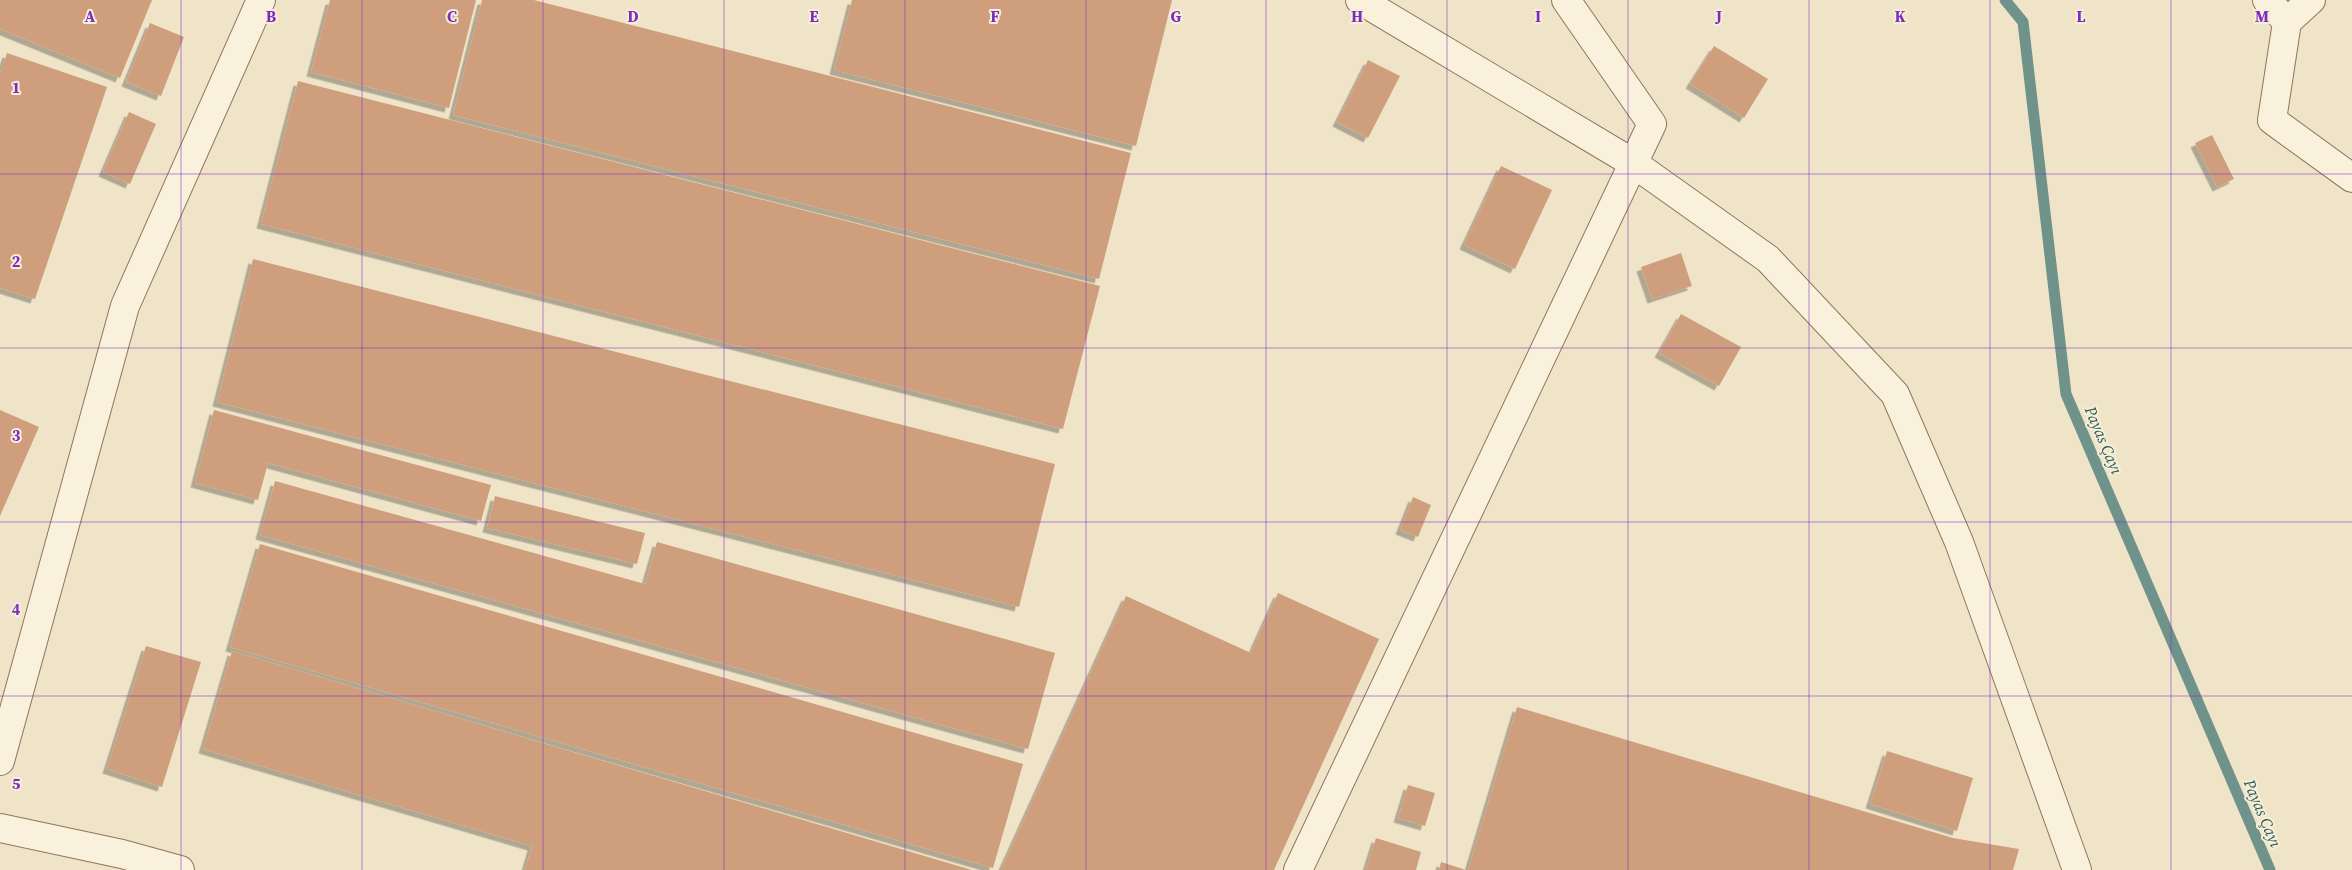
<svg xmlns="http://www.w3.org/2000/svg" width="2352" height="870" viewBox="0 0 2352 870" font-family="'Source Serif 4',serif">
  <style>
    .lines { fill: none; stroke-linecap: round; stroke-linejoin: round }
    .stream { stroke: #6f938a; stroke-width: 11 }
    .building { fill: #cf9f7d; filter: url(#shadow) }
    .minor-casing { stroke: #8d765c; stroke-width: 30 }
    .minor { stroke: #faf1dc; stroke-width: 28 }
    .grid { fill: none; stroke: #7b2cbf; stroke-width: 1; stroke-opacity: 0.55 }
    .labels { text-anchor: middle; stroke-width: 4; stroke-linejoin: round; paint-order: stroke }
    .water-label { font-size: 16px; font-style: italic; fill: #2f5d5a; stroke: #f7eed8 }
    .grid-label { font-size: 16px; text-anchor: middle; font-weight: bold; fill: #7b2cbf; stroke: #f7eed8; stroke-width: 4; stroke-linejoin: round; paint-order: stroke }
  </style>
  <defs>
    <filter id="shadow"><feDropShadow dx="-4.5" dy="4.5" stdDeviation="0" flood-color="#0004"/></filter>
  </defs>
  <rect width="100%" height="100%" fill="#f0e4c8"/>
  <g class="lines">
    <!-- stream -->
    <path class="stream" d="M2005 0 2023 22 2066 394 2270 870"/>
  </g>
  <!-- building -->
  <path class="building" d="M0 0H152L120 78 0 29Z
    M330 0H476L449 108 311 72Z
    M482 0H534L1131 153 1099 279 453 115Z
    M852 0H1172L1136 146 834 70Z
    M150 23 184 37 161 96 126 82Z
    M1714 46 1768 79 1744 118 1690 84Z
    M7 53 107 87 35 299 0 288V74Z
    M1368 60 1400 76 1368 138 1337 122Z
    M298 81 1100 286 1063 429 261 224Z
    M129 112 156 124 130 184 103 172Z
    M2212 135 2234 179 2217 187 2195 143Z
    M1501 166 1552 190 1515 269 1464 245Z
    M1681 253 1692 286 1652 299 1641 267Z
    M253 259 1055 464 1019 607 217 402Z
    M1681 314 1741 347 1719 386 1659 353Z
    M0 410 39 427 0 516Z
    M214 410 491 485 481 521 268 463 258 500 195 483Z
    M275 481 645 584 657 542 1055 653 1028 749 260 535Z
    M495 496 645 533 637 564 487 528Z
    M1413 497 1431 505 1418 537 1400 530Z
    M260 544 1023 764 993 868 230 647Z
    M1278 593 1379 639 1274 870H1001L1126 596 1251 653Z
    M146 646 201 662 162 787 107 769Z
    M232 651 972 870H525L532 846 203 749Z
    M1517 707 1953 838 2019 849 2013 870H1468Z
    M1887 751 1973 778 1957 831 1870 804Z
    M1408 785 1435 793 1425 826 1398 818Z
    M1376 838 1421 852 1416 870H1366Z
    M1441 862 1466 870H1439Z"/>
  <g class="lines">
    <defs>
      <path id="minor" d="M1360 0 1633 163 1768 259 1895 394 1959 542 2077 870
        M2267 0 2287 22 2311 0
        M2287 22 2272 120 2352 178
        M0 761 125 306 261 0
        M0 828 122 854 180 870
        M1298 870 1652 124 1566 0"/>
    </defs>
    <!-- minor casing -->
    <use href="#minor" class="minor-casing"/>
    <!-- minor -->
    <use href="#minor" class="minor"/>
  </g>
  <!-- grid -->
  <path class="grid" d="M181 0V870M362 0V870M543 0V870M724 0V870M905 0V870M1086 0V870M1266 0V870M1447 0V870M1628 0V870M1809 0V870M1990 0V870M2171 0V870M0 174H2352M0 348H2352M0 522H2352M0 696H2352"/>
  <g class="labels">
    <!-- water labels -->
    <g class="water-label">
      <text transform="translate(2104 440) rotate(67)" y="6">Payas Çayı</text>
      <text transform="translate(2263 813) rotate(67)" y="6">Payas Çayı</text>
    </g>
  </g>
  <g class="grid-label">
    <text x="90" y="22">A</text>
    <text x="271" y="22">B</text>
    <text x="452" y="22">C</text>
    <text x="633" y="22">D</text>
    <text x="814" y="22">E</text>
    <text x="995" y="22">F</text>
    <text x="1176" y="22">G</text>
    <text x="1357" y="22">H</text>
    <text x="1538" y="22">I</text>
    <text x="1719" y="22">J</text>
    <text x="1900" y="22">K</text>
    <text x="2081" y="22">L</text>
    <text x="2262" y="22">M</text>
    <text x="16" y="93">1</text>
    <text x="16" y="267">2</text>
    <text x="16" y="441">3</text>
    <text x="16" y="615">4</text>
    <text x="16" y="789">5</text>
  </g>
</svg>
